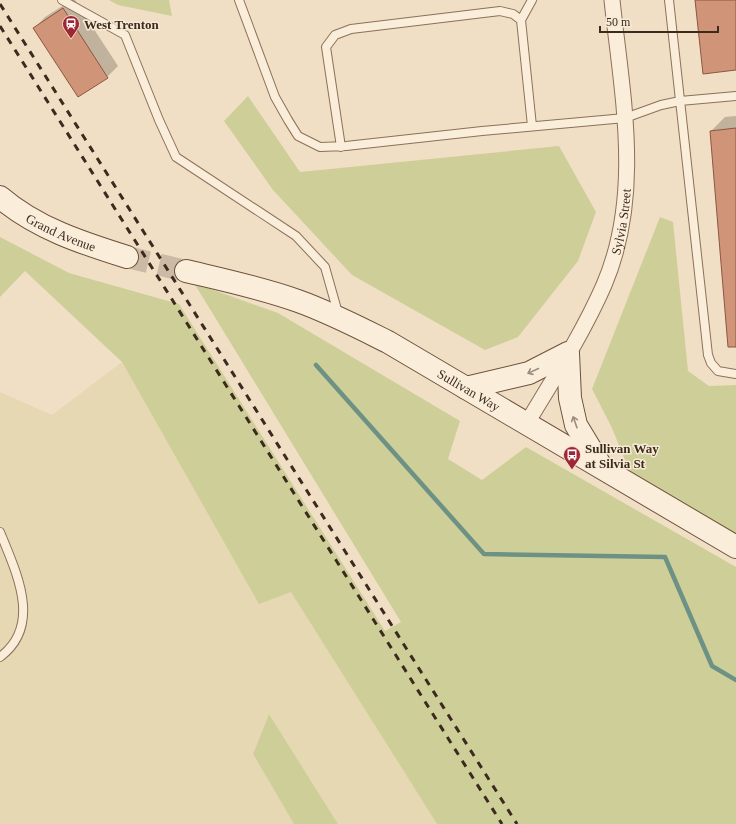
<svg xmlns="http://www.w3.org/2000/svg" width="736" height="824" viewBox="0 0 736 824" font-family="Georgia,serif">
  <style>
    .farmland { fill: #e6d8b2 }
    .green { fill: #cecf98 }
    .shadow { fill: #0003 }
    .lines { fill: none; stroke-linecap: round; stroke-linejoin: round }
    .stream { stroke: #6d9285; stroke-width: 4.5 }
    .building { fill: #d09579; stroke: #8c563f }
    .secondary-tunnel { stroke: #ccbba4; stroke-width: 22; stroke-dasharray: 22 11; stroke-linecap: butt }
    .lane-casing { stroke: #8c705a; stroke-width: 10 }
    .street-casing { stroke: #8c705a; stroke-width: 17 }
    .secondary-casing { stroke: #6e513d; stroke-width: 24 }
    .lane { stroke: #faedd9; stroke-width: 8 }
    .street { stroke: #faedd9; stroke-width: 15 }
    .secondary { stroke: #faedd9; stroke-width: 22 }
    .rail { stroke: #3c2a1f; stroke-width: 3; stroke-dasharray: 7 7; stroke-linecap: butt }
    .oneway { stroke: #9b8c7c }
    .labels { text-anchor: middle; stroke-width: 3; stroke-linejoin: round; paint-order: stroke }
    .poi-label { font-size: 13px; font-weight: bold; fill: #3c2a1f; stroke: #f7ead5; text-anchor: start }
    .street-label { font-size: 13px; fill: #3c2a1f; stroke: #f7ead5 }
  </style>
  <rect width="100%" height="100%" fill="#f0dfc5"/>
  <!-- farmland -->
  <path class="farmland" d="M122 362 259 603 291 591 437 824H338L269 714 253 754 294 824H0V392L52 415Z"/>
  <!-- green -->
  <path class="green" d="M109 0H169L172 16 118 5Z
    M248 96 300 172 559 146 596 212 578 261 518 337 485 350 352 275 273 190 224 121Z
    M660 217 673 222 688 371 709 386 736 385V535L629 470 612 428 592 389Z
    M0 237 69 273 179 304 385 631 401 622 194 283 278 313 460 421 448 459 482 480 526 447 736 567V824H437L291 592 259 604 122 362 25 271 0 297Z
    M269 714 338 824H294L253 754Z"/>
  <!-- shadow -->
  <path class="shadow" d="M72 0H75L118 66 107 77 35 28 45 17Z
    M736 116V346L711 131 725 117Z"/>
  <g class="lines">
    <!-- stream -->
    <path class="stream" d="M316 365 484 554 665 557 712 666 736 680"/>
  </g>
  <!-- building -->
  <path class="building" d="M695 0H736V70L703 74Z
    M63 8 108 78 78 97 33 28Z
    M736 128V347H728L710 131Z"/>
  <g class="lines">
    <!-- secondary-tunnel -->
    <path class="secondary-tunnel" d="M127 257 186 271"/>
    <defs>
      <path id="lane" d="M62 0 125 35 159 120 176 157 296 236 325 267 338 313
        M239 0 275 97 288 120 298 136 320 147 346 146 482 131 625 118 661 105 680 101 736 96
        M669 0 708 355 711 363 718 371 736 374
        M521 20 532 0
        M341 147 326 47 335 35 351 29 500 11 513 14 521 20 532 126
        M0 532C16 572 43 625 0 657"/>
      <g id="street">
        <path id="s1" d="M527 423C554 378 583 333 604 285 643 194 622 95 612 0"/>
      </g>
      <g id="secondary">
        <path id="s2" d="M0 197C36 228 82 243 127 257"/>
        <path id="s3" d="M186 271C224 280 262 288 298 301 329 312 358 327 388 342L736 547"/>
        <path d="M466 388 529 373 568 353 570 398 576 425 599 463"/>
      </g>
    </defs>
    <!-- lane casing -->
    <use href="#lane" class="lane-casing"/>
    <!-- street casing -->
    <use href="#street" class="street-casing"/>
    <!-- secondary casing -->
    <use href="#secondary" class="secondary-casing"/>
    <!-- lane -->
    <use href="#lane" class="lane"/>
    <!-- street -->
    <use href="#street" class="street"/>
    <!-- secondary -->
    <use href="#secondary" class="secondary"/>
    <!-- rail -->
    <path class="rail" d="M0 4 517 824
      M0 26 502 824"/>
  </g>
  <!-- one-way arrows -->
  <defs><path id="oneway-shaft" d="M-6 0H5M1.5-3L5.5 0L1.5 3" fill="none" stroke-width="1.6" stroke-linecap="round" stroke-linejoin="round"/></defs>
  <g class="oneway">
    <use href="#oneway-shaft" transform="translate(533 371) rotate(155)"/>
    <use href="#oneway-shaft" transform="translate(575 422) rotate(-109)"/>
  </g>
  <!-- icons -->
  <defs>
    <symbol id="station-pin" viewBox="-11 -11 22 30"><path d="M0 17L-7.5 6A9.5 9.5 0 1 1 7.5 6Z" fill="#9e2734" stroke="#f7ead5"/><path d="M-3-6H3Q5-6 5-4V2Q5 4 3 4L4.5 6H3L1.5 4h-3L-3 6H-4.5L-3 4Q-5 4-5 2V-4Q-5-6-3-6ZM-3.5-4v3h7v-3ZM-3.5 1v1.5H-2V1ZM2 1v1.5H3.5V1Z" fill="#fff"/></symbol>
    <symbol id="bus-pin" viewBox="-11 -11 22 30"><path d="M0 17L-7.5 6A9.5 9.5 0 1 1 7.5 6Z" fill="#9e2734" stroke="#f7ead5"/><path d="M-5-6H5V4H4V6H2V4H-2V6H-4V4H-5ZM-3.5-4V0h7V-4ZM-3.5 1.2v1.5H-2V1.2ZM2 1.2v1.5H3.5V1.2Z" fill="#fff"/></symbol>
  </defs>
  <g fill-rule="evenodd">
    <use href="#station-pin" x="61" y="14" width="20" height="27"/>
    <use href="#bus-pin" x="562" y="445" width="20" height="27"/>
  </g>
  <g class="labels">
    <!-- poi labels -->
    <g class="poi-label">
      <text x="84" y="29">West Trenton</text>
      <text x="585" y="453">Sullivan Way<tspan x="585" dy="15">at Silvia St</tspan></text>
    </g>
    <!-- street labels -->
    <g class="street-label">
      <text dy="5" stroke="none"><textPath href="#s1" startOffset="224">Sylvia Street</textPath></text>
      <text dy="5" stroke="none"><textPath href="#s2" startOffset="71">Grand Avenue</textPath></text>
      <text dy="5" stroke="none"><textPath href="#s3" startOffset="309">Sullivan Way</textPath></text>
    </g>
  </g>
  <!-- scale -->
  <path d="M600 26v6h118v-6" fill="none" stroke="#3c2a1f" stroke-width="2"/>
  <text x="606" y="26" font-size="12" fill="#3c2a1f" stroke="#f7ead5" stroke-width="3" paint-order="stroke">50 m</text>
</svg>
